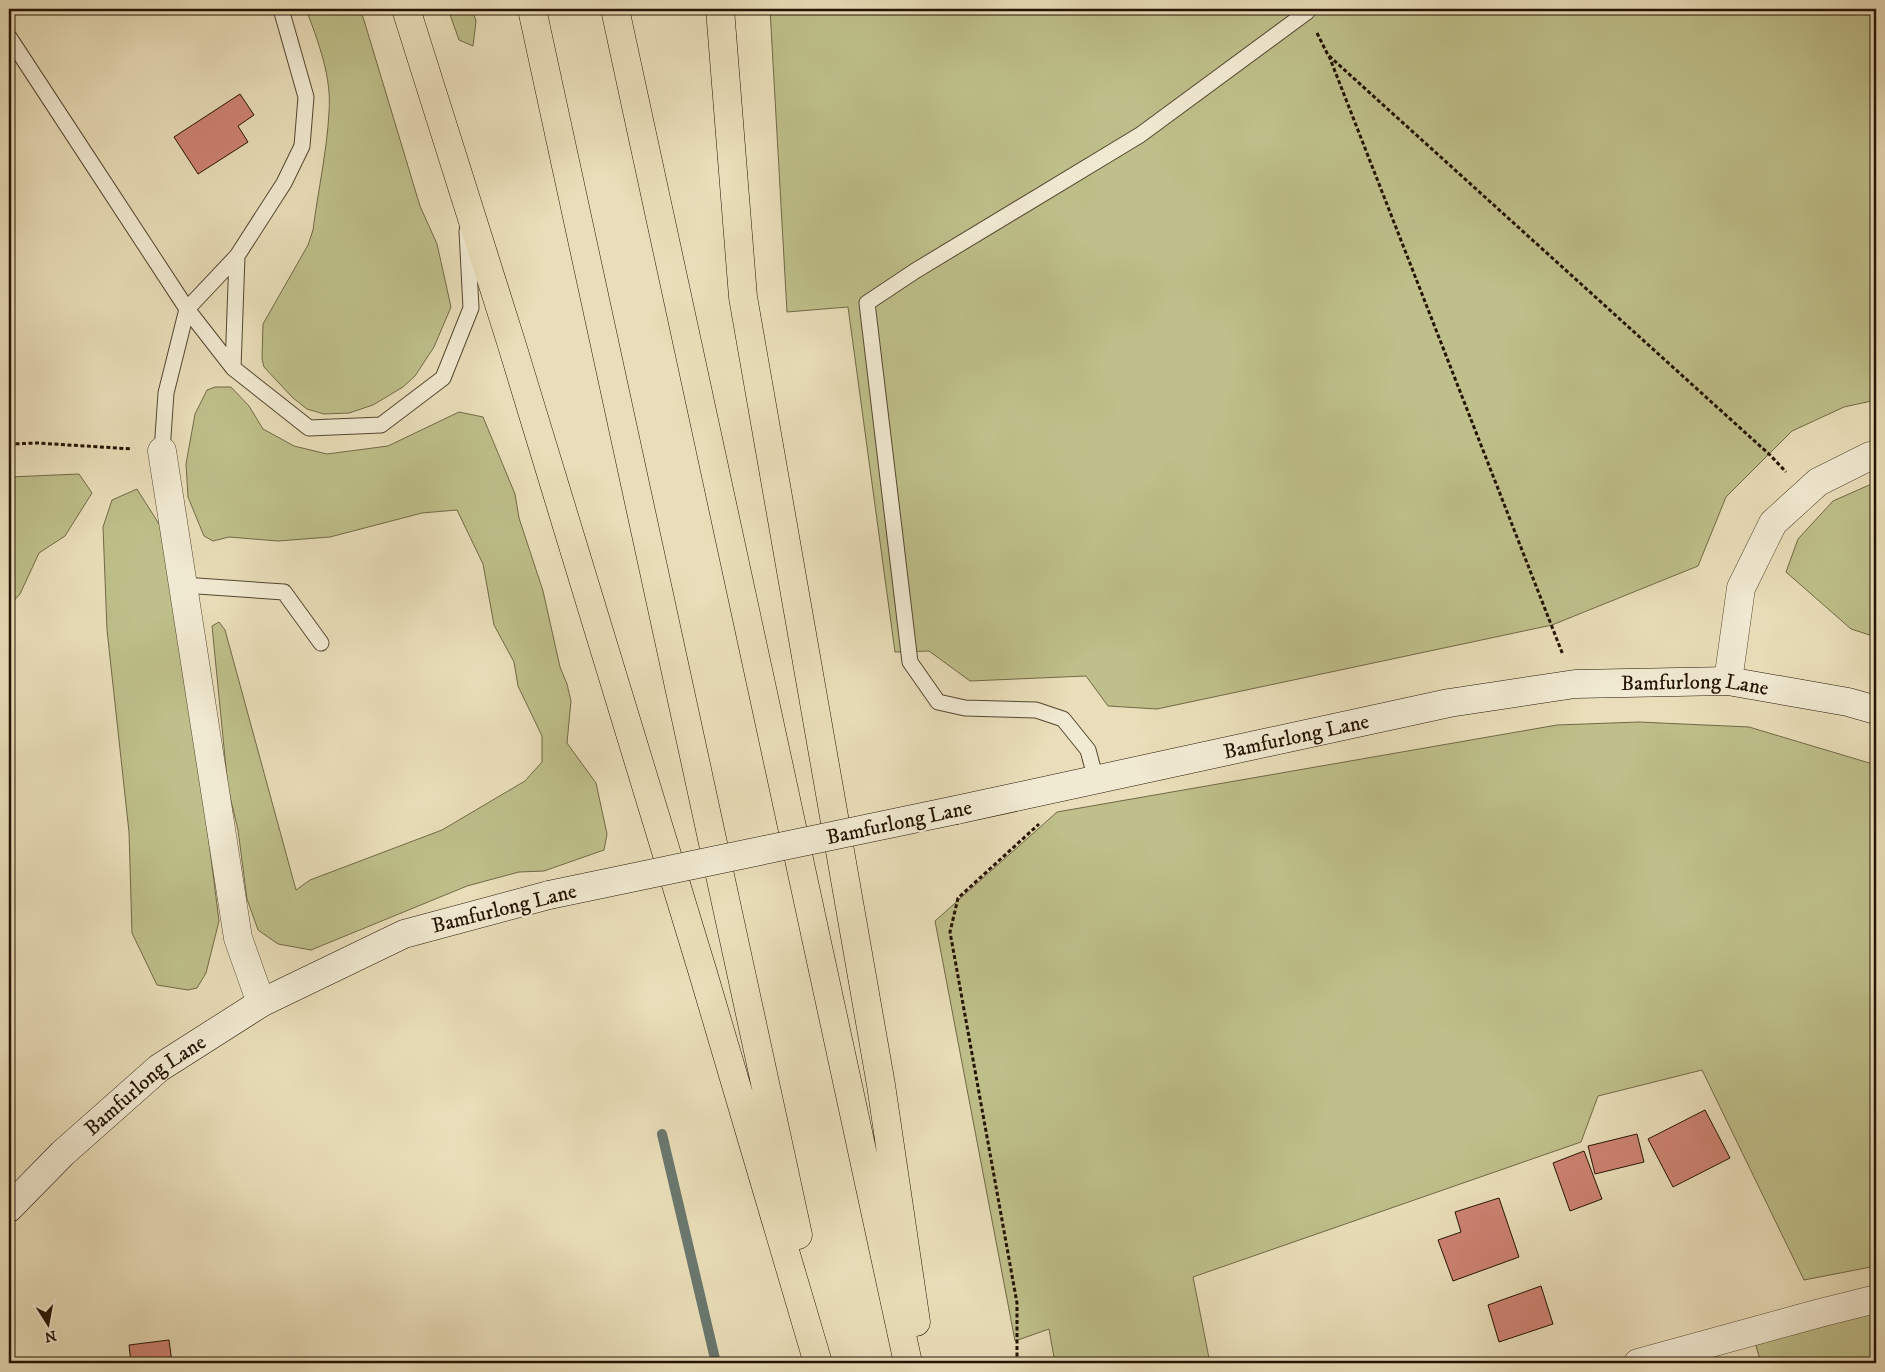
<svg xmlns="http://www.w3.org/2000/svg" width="1885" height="1372" viewBox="0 0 1885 1372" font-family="'IM FELL DW Pica',serif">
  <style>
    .green { fill: #bebf8a; stroke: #716946 }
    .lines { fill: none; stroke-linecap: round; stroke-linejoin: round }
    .stream { stroke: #6a786f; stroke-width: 10 }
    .building { fill: #ce8373; stroke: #241303 }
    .lane-casing { stroke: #554630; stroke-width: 17 }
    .street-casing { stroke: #554630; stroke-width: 29 }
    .secondary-casing { stroke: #241303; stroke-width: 29 }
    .highway-casing { stroke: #241303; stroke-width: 29 }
    .path { stroke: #241303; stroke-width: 3; stroke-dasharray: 4 2.5; stroke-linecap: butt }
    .lane { stroke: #f1ead2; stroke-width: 15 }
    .street { stroke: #f1ead2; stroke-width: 28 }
    .secondary { stroke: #f1ead2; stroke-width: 28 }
    .highway { stroke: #e9deb9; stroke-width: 28 }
    .secondary-bridge-casing { stroke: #241303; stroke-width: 29; stroke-linecap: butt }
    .secondary-bridge { stroke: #f1ead2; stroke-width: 28 }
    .labels { text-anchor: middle; stroke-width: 4.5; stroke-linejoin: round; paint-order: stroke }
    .street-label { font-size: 21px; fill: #241303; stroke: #f1ead2 }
  </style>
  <rect width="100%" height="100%" fill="#e9deb9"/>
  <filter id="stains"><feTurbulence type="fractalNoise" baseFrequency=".004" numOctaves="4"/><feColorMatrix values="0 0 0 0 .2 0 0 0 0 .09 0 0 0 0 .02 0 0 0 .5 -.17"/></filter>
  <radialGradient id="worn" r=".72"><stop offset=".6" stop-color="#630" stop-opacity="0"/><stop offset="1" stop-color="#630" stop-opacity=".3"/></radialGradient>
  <!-- green -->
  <path class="green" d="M306 9H357L363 17 420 206 437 244 451 307 434 347 415 376 403 387 373 405 349 413 324 414 307 409 293 398 264 367 262 359 263 324 308 245 313 230C318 191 327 151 329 112 332 77 318 41 306 9Z
    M448 9H472L476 21 473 46 459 40Z
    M770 9H1876V400L1844 407 1792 431 1726 497 1698 566 1552 625 1157 709 1108 706 1086 676 970 681 929 651 895 652 848 307 787 312Z
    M215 387H231L249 406 263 429 294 446 327 454 388 446 459 412 483 417 515 494 519 518 543 591 560 667 567 684 571 701 567 743 596 783 607 834 604 850 544 871 519 872 467 886 311 950 278 944 258 930 247 899 238 830 228 788 212 626 219 622 225 630 296 890 310 880 442 830 525 781 542 762V736L518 686 514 662 494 625 483 564 457 510 422 513 330 537 278 541 229 537 213 541 204 536 188 497 186 464 195 414 207 390Z
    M79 474 92 493 65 536 39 553 20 594 9 606V477Z
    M1876 482V637L1851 629 1786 572 1798 539 1833 501Z
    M137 489 171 543 219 921 206 973 197 988 188 990 157 985 132 933 129 832 107 630 103 527 112 500Z
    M1639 722 1749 727 1876 765V1266L1804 1280 1702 1070 1598 1096 1581 1142 1193 1277 1210 1363H1055L1049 1329 1015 1341 935 921 1057 812 1557 725Z
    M1876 1299V1363H1761L1752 1332Z"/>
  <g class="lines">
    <!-- stream -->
    <path class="stream" d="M662 1134 716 1363"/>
  </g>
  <!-- building -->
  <path class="building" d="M240 94 254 115 238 126 248 142 198 174 174 137Z
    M1705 1110 1730 1158 1673 1187 1648 1139Z
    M1637 1134 1644 1162 1595 1174 1588 1146Z
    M1584 1151 1602 1199 1570 1211 1553 1163Z
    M1499 1198 1519 1257 1453 1281 1438 1240 1461 1232 1455 1212Z
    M1541 1286 1553 1324 1499 1342 1488 1305Z
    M169 1340 172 1363H131L129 1345Z"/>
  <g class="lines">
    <defs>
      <path id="lane" d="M9 37 187 309 233 368 309 428 381 425 443 378 471 308 467 231
        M233 368 237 256 284 183 302 146 306 97 281 9
        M162 451 166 393 187 309 237 256
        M183 585 284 592 321 643
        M1096 780 1088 750 1063 719 1036 710 965 708 938 702 910 662 867 303 915 271 1140 135 1307 12"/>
      <path id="street" d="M162 451 238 938 261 1003
        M1728 681 1741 588 1773 523 1818 482 1870 456 1876 455
        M1638 1363 1820 1313 1876 1299"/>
      <g id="secondary">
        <path id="s1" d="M956 810 1449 703 1575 684 1728 681 1848 702 1876 710"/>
        <path id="s2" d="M9 1208 63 1153 159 1068 261 1003 404 934 549 895"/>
      </g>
      <path id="highway" d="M406 9 511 342 703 973 818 1363
        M532 9 798 1235
        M615 9 908 1363
        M720 9 743 297 881 1085 916 1322"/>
    </defs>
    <!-- lane casing -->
    <use href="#lane" class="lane-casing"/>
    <!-- street casing -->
    <use href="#street" class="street-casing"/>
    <!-- secondary casing -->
    <use href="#secondary" class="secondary-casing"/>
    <!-- highway casing -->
    <use href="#highway" class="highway-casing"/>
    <!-- path -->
    <path class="path" d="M1317 33 1328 55 1770 455 1786 472
      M1329 56 1563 655
      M9 444 38 443 132 449
      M1017 1363V1303L950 932 958 898 1039 824"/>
    <!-- lane -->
    <use href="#lane" class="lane"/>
    <!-- street -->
    <use href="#street" class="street"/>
    <!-- secondary -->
    <use href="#secondary" class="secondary"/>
    <!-- highway -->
    <use href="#highway" class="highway"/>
    <defs>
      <path id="secondary-bridge" d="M549 895 956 810"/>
    </defs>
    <!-- secondary-bridge casing -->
    <use href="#secondary-bridge" class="secondary-bridge-casing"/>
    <!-- secondary-bridge -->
    <use href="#secondary-bridge" class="secondary-bridge"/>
  </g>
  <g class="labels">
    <!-- street labels -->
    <g class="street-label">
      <text dy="7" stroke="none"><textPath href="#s1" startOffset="752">Bamfurlong Lane</textPath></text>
      <text dy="7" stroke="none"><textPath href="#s1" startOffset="348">Bamfurlong Lane</textPath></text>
      <text transform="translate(899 822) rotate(-12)" y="7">Bamfurlong Lane</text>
      <text transform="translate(504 908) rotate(-14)" y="7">Bamfurlong Lane</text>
      <text dy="7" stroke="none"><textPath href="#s2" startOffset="184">Bamfurlong Lane</textPath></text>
    </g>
  </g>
  <!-- margin -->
  <rect width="1885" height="1372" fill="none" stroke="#e9deb9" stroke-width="30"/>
  <rect x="10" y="10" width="1865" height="1352" fill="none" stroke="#241303" stroke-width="2.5"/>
  <rect x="15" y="15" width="1855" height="1342" fill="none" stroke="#241303"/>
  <!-- north arrow -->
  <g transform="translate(48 1324) rotate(169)" stroke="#f1ead2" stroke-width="4" paint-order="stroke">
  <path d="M0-4L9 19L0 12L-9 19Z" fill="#241303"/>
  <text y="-8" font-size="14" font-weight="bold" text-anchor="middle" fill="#241303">N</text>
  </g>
  <rect width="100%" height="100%" filter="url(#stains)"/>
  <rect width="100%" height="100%" fill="url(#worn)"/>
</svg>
